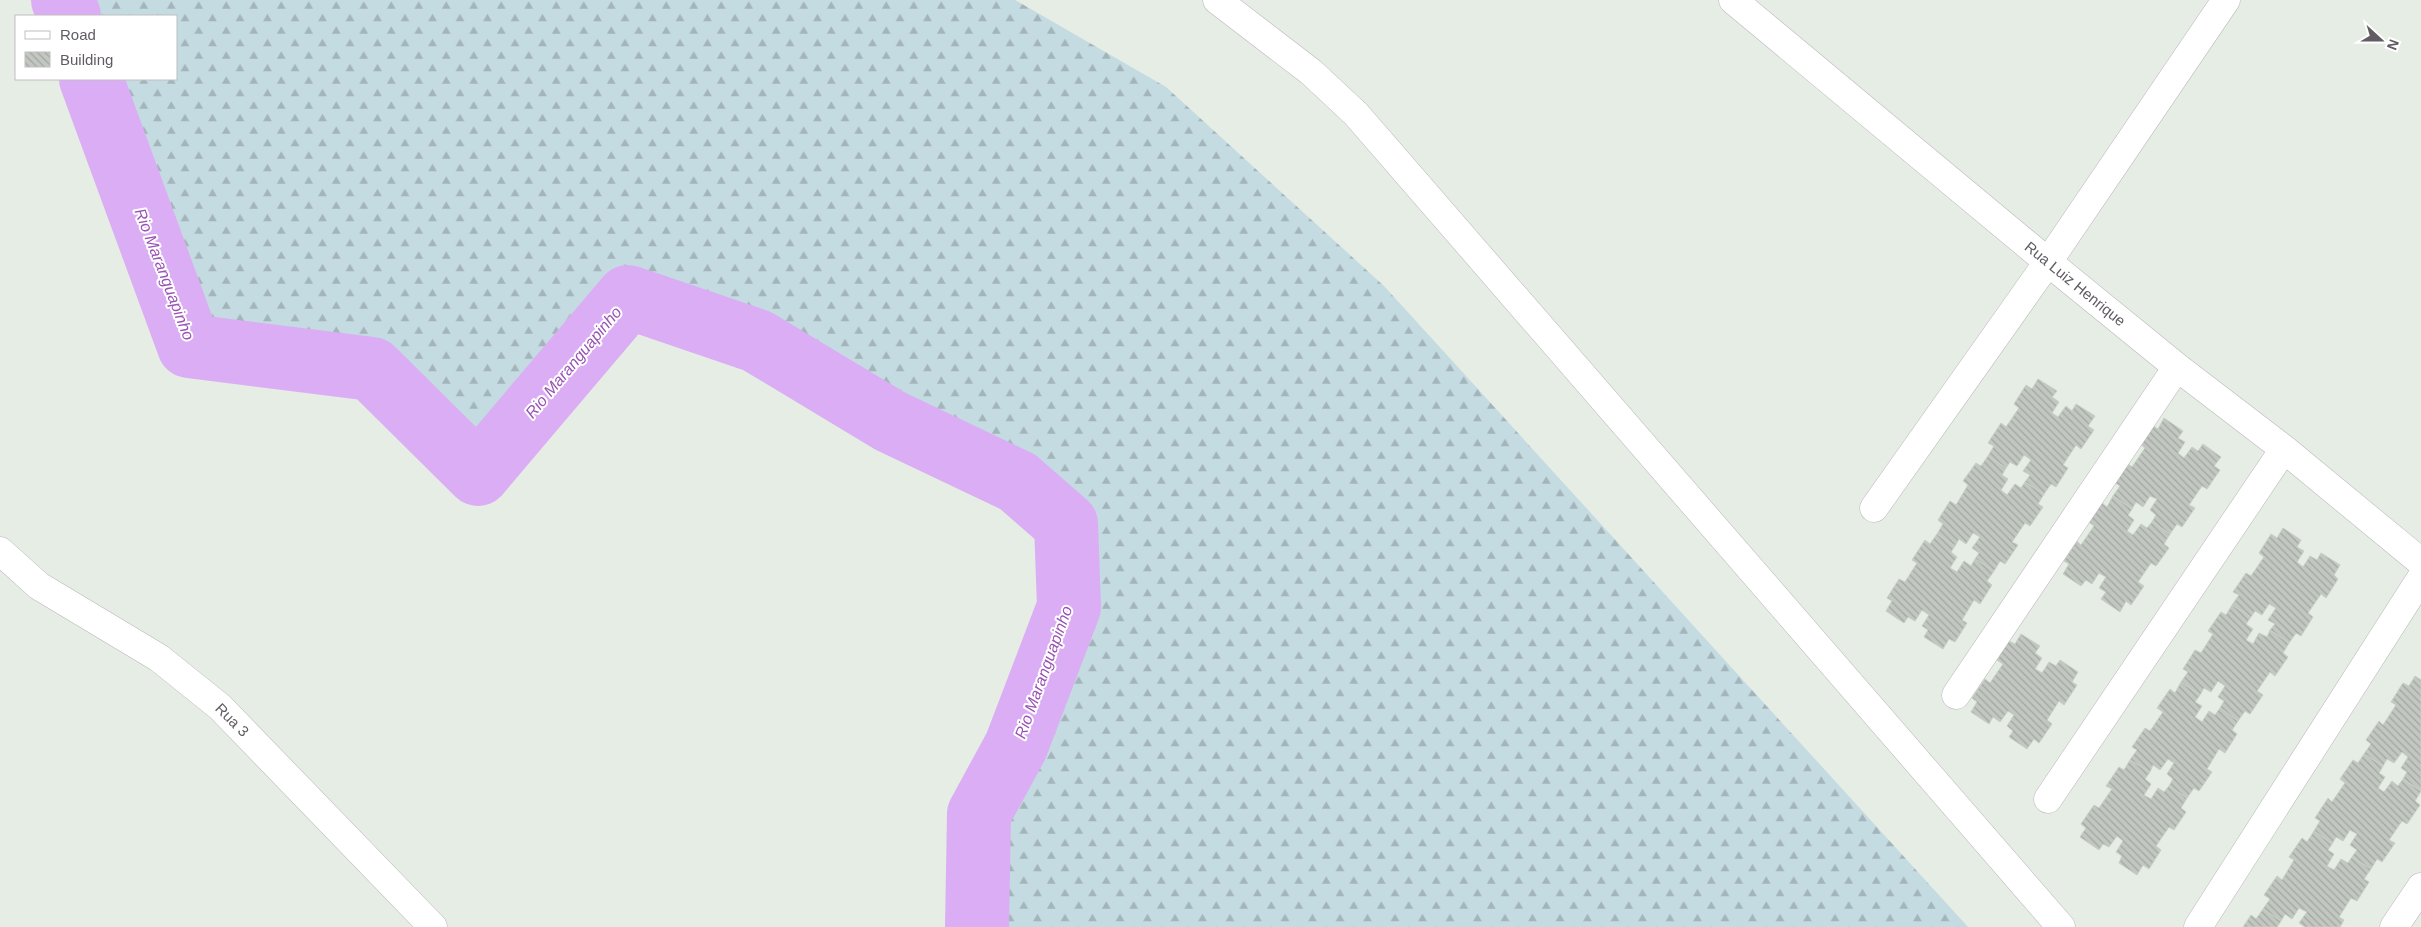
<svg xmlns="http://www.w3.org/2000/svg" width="2421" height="927" viewBox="0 0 2421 927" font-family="Helvetica,sans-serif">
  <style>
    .forest { fill: url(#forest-firs) }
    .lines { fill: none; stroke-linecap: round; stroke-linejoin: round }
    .river { stroke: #dbadf4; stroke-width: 64 }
    .building { fill: url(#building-back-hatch); stroke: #c5d1c3 }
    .street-casing { stroke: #bbb7bd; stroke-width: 29 }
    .street { stroke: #fff; stroke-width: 28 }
    .labels { text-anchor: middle; stroke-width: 4; stroke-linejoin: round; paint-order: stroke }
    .street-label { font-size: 15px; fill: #615c63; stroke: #fff }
    .water-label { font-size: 16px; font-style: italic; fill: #9953b4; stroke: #fff }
  </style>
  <defs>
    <pattern id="forest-firs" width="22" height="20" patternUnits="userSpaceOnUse" patternTransform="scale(1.25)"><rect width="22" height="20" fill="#c4dbe1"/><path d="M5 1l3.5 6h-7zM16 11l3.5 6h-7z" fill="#a3b5ba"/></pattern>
    <pattern id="building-back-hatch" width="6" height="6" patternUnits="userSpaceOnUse" patternTransform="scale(1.25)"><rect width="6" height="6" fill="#c2c8c1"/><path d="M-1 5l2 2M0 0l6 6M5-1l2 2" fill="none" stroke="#a1a6a0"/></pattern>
  </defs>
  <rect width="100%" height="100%" fill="#e5ede4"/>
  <!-- forest -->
  <path class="forest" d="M63 0H1015L1166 87 1384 286 1968 927H977L979 814 1016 746 1069 607 1066 524 1018 482 890 421 757 341 628 297 478 474 372 369 189 346 91 79H176V16H69Z"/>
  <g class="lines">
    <!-- river -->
    <path class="river" d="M63 0 69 16
      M91 79 189 346 372 369 478 474 628 297 757 341 890 421 1018 482 1066 524 1069 607 1016 746 979 814 977 927"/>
  </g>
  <!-- building -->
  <path class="building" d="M2038 379 2057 391 2052 397 2059 402 2052 413 2058 417 2066 406 2072 411 2076 404 2095 416 2088 426 2094 430 2081 449 2076 445 2063 465 2068 468 2056 487 2051 484 2044 494 2025 482 2030 475 2023 471 2031 460 2024 455 2017 466 2010 462 2006 468 1988 456 1994 446 1988 443 2001 423 2006 427 2019 408 2014 404 2026 385 2032 389Z
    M2164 418 2183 431 2178 438 2185 442 2178 453 2184 458 2192 447 2198 451 2203 444 2221 457 2214 466 2220 470 2207 489 2202 486 2189 505 2195 508 2182 527 2177 524 2170 534 2152 522 2156 515 2150 510 2157 499 2150 496 2143 507 2136 502 2132 509 2113 496 2120 486 2115 483 2128 464 2132 467 2145 448 2140 444 2152 425 2158 429Z
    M1988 456 2006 468 2002 475 2008 479 2001 490 2007 495 2015 484 2021 488 2025 482 2044 494 2038 504 2043 507 2030 526 2025 523 2012 542 2018 545 2005 564 2000 561 1994 571 1975 559 1979 553 1972 548 1980 537 1973 533 1966 544 1959 539 1955 546 1937 534 1943 524 1938 520 1950 501 1956 505 1968 485 1963 481 1976 463 1981 466Z
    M2113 496 2132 509 2128 515 2134 520 2127 531 2133 535 2141 524 2147 528 2152 522 2170 534 2164 544 2169 548 2156 566 2151 563 2138 582 2144 586 2131 605 2126 601 2120 612 2101 599 2106 592 2099 588 2106 577 2099 573 2092 584 2086 580 2081 586 2063 574 2069 564 2064 561 2077 541 2081 545 2094 526 2089 522 2102 503 2107 507Z
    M2283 528 2301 540 2297 547 2304 551 2297 562 2303 567 2310 556 2317 560 2321 553 2340 565 2334 575 2338 579 2326 598 2321 594 2308 613 2313 617 2301 636 2296 633 2289 643 2270 630 2275 624 2268 620 2276 608 2269 604 2262 615 2255 611 2251 617 2232 605 2239 595 2233 592 2246 573 2251 576 2264 557 2259 553 2271 534 2277 538Z
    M1937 534 1955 546 1951 552 1957 557 1950 568 1957 572 1964 561 1971 566 1975 559 1994 571 1987 581 1992 585 1980 604 1974 600 1962 620 1967 623 1955 642 1949 639 1943 649 1924 637 1928 630 1922 626 1929 615 1922 610 1915 621 1908 617 1904 623 1886 611 1892 601 1887 598 1899 579 1905 582 1917 563 1912 560 1925 540 1930 544Z
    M2232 605 2251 617 2246 624 2253 629 2246 640 2253 644 2259 633 2267 637 2270 630 2289 643 2283 653 2288 657 2275 676 2270 672 2257 691 2263 695 2250 714 2245 711 2238 721 2220 708 2224 701 2218 697 2225 686 2218 681 2211 692 2204 688 2200 695 2181 682 2188 672 2183 669 2195 650 2201 653 2213 634 2208 631 2221 612 2226 615Z
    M2021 634 2040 646 2035 653 2042 658 2035 669 2042 673 2049 662 2056 666 2060 660 2078 672 2072 682 2077 685 2064 705 2059 701 2047 720 2052 724 2039 743 2034 739 2027 749 2009 737 2013 731 2007 726 2014 715 2008 711 2000 722 1993 717 1989 724 1971 712 1977 702 1972 698 1985 679 1990 683 2003 664 1997 660 2009 641 2015 644Z
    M2415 676 2421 680V791L2403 779 2407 772 2401 768 2408 757 2402 752 2394 763 2387 759 2383 766 2364 754 2371 744 2366 740 2379 721 2383 725 2396 705 2391 702 2403 683 2409 686Z
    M2181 682 2200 695 2195 702 2202 706 2195 717 2202 722 2209 711 2215 715 2220 708 2238 721 2232 730 2237 734 2225 753 2219 749 2207 769 2212 772 2199 791 2194 788 2187 798 2169 786 2173 779 2167 774 2174 763 2168 759 2160 770 2153 765 2150 772 2130 760 2137 750 2132 747 2145 728 2150 731 2163 712 2157 708 2170 689 2175 693Z
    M2364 754 2383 766 2379 773 2385 777 2378 788 2384 792 2392 781 2398 786 2403 779 2421 791 2415 801 2420 805 2407 824 2402 821 2389 840 2395 843 2382 862 2377 859 2371 869 2352 857 2357 850 2350 845 2357 834 2350 830 2343 841 2336 837 2332 844 2314 831 2320 821 2315 818 2328 798 2332 802 2345 783 2340 779 2353 760 2358 763Z
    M2130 760 2150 772 2145 779 2151 784 2144 795 2151 799 2158 788 2164 792 2169 786 2187 798 2181 808 2186 812 2174 830 2169 827 2156 846 2161 850 2149 869 2143 865 2137 875 2119 863 2122 856 2116 852 2123 841 2117 836 2109 847 2103 844 2099 850 2080 837 2086 828 2081 824 2094 805 2099 808 2112 789 2106 786 2119 767 2124 770Z
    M2314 831 2332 844 2328 850 2334 854 2327 866 2334 870 2341 859 2348 863 2352 857 2371 869 2364 879 2369 882 2357 901 2351 898 2339 917 2344 920 2340 927H2305L2299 923 2307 912 2299 908 2292 919 2285 914 2281 921 2263 909 2270 899 2264 895 2277 876 2282 880 2294 860 2289 857 2302 838 2307 842Z
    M2263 909 2281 921 2277 927H2243L2251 915 2256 919Z"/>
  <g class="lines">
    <defs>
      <path id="street" d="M1217 0 1311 72 1356 114 2061 927
        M1733 0 2048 262 2177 367 2284 449 2421 562
        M1874 508 2048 262 2226 0
        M0 551 39 586 159 658 220 707 433 927
        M1956 695 2177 367
        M2048 799 2284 449
        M2198 927 2421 578
        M2394 927 2421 887"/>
    </defs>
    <!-- street casing -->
    <use href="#street" class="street-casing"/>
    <!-- street -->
    <use href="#street" class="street"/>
  </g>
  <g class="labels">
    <!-- street labels -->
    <g class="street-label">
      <text transform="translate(2075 284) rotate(39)" y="5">Rua Luiz Henrique</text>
      <text transform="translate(232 720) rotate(45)" y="5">Rua 3</text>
    </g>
    <!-- water labels -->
    <g class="water-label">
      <text transform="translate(165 274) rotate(69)" y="6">Rio Maranguapinho</text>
      <text transform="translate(573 362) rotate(-50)" y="6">Rio Maranguapinho</text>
      <text transform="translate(1043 672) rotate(-70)" y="6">Rio Maranguapinho</text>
    </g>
  </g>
  <!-- legend -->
  <rect x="15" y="15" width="162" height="65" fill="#ffffff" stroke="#c0bec1"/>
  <rect x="25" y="31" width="25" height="8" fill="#ffffff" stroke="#c0bec1"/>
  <text x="60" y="40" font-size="15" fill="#615c63">Road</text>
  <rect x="25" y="52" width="25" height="15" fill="url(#building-back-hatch)" stroke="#c0bec1"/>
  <text x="60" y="65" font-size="15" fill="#615c63">Building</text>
  <!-- north arrow -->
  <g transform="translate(2381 40) rotate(111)" stroke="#ffffff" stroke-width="4" paint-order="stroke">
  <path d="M0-4L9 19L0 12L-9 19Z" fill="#615c63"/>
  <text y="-8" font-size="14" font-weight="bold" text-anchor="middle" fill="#615c63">N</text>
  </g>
</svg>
